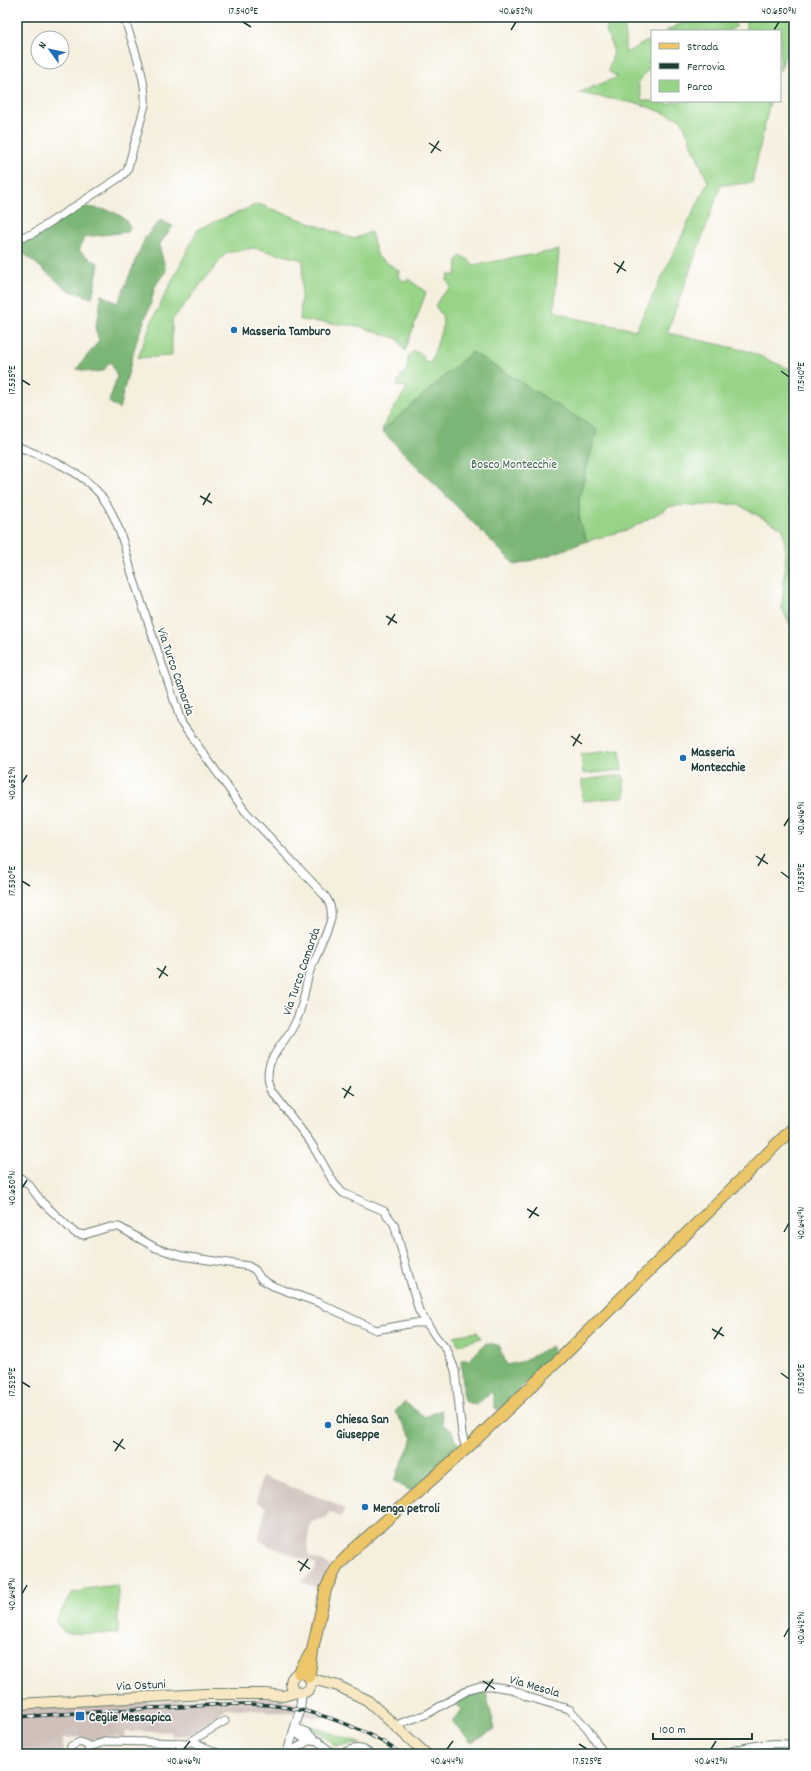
<svg xmlns="http://www.w3.org/2000/svg" width="811" height="1771" viewBox="0 0 811 1771" font-family="Dekko,sans-serif">
  <style>
    .industrial { fill: #cfc0ba }
    .green { fill: #98d488; stroke: #5c885e }
    .forest { fill: #7ab674; stroke: #4c7a54 }
    .lines { fill: none; stroke-linecap: round; stroke-linejoin: round }
    .minor-casing { stroke: #6a7b70; stroke-width: 9 }
    .tertiary-casing { stroke: #6a7b70; stroke-width: 10 }
    .secondary-casing { stroke: #6a7b70; stroke-width: 12 }
    .primary-casing { stroke: #6a7b70; stroke-width: 13 }
    .minor { stroke: #fff; stroke-width: 7 }
    .tertiary { stroke: #fff; stroke-width: 8 }
    .secondary { stroke: #f7e8c3; stroke-width: 10 }
    .primary { stroke: #ecc669; stroke-width: 11 }
    .rail-casing { stroke: #1f3d34; stroke-width: 3.5 }
    .rail { stroke: #fff; stroke-width: 2; stroke-dasharray: 6; stroke-linecap: butt }
    .ticks { fill: none; stroke: #1f3d34; stroke-width: 1.5 }
    .poi-dot { fill: #1f6fb2; stroke: #fff; stroke-width: 1.5 }
    .labels { text-anchor: middle; stroke-width: 3; stroke-linejoin: round; paint-order: stroke }
    .poi-label { font-size: 13px; font-weight: bold; fill: #1f3d34; stroke: #fff; text-anchor: start }
    .park-label { font-size: 13px; fill: #3d6349; stroke: #fff }
    .street-label { font-size: 13px; fill: #1f3d34; stroke: #fff }
    .neatline { fill: none; stroke: #1f3d34; stroke-width: 1.5 }
    .ticks-label { font-size: 10px; text-anchor: middle; fill: #1f3d34 }
  </style>
  <rect width="100%" height="100%" fill="#fff"/>
  <filter id="ink" filterUnits="userSpaceOnUse"><feTurbulence type="fractalNoise" baseFrequency=".025" numOctaves="2"/><feDisplacementMap in="SourceGraphic" scale="8" xChannelSelector="R" yChannelSelector="G"/><feConvolveMatrix kernelMatrix="1 2 1 2 8 2 1 2 1" color-interpolation-filters="sRGB"/></filter>
  <filter id="wash" filterUnits="userSpaceOnUse"><feTurbulence type="fractalNoise" baseFrequency=".012" numOctaves="4" result="noise"/><feDisplacementMap in="SourceGraphic" scale="16" xChannelSelector="R" yChannelSelector="G"/><feGaussianBlur stdDeviation="0.9" result="paint"/><feColorMatrix in="noise" values="0 0 0 0 0 0 0 0 0 0 0 0 0 0 0 0 0 1.4 0 .05"/><feComposite in="paint" operator="in"/></filter>
  <g filter="url(#wash)">
    <rect width="100%" height="100%" fill="#f5efde"/>
    <!-- industrial -->
    <path class="industrial" d="M262 1476 332 1502 345 1510 340 1517 329 1512 327 1518 311 1522 307 1544 309 1556 330 1565 321 1589 301 1582 314 1571 316 1564 269 1546 259 1540V1536L266 1507 256 1501Z
      M219 1698H268L297 1703 298 1706 323 1713 320 1719 295 1713 226 1708 189 1735 172 1736V1732L125 1731 124 1737 107 1736 92 1741 87 1737 63 1738V1754H17V1709Z"/>
    <!-- green -->
    <path class="green" d="M610 17H625V53L652 39V64L638 83 642 100 670 104 672 101H770L752 183 721 185 667 333 748 351 794 371V632L782 608 786 554 783 529 737 504 671 506 630 529 587 541 579 522V497L597 430 382 431 386 421 408 387 397 386 399 379 407 369 408 356 414 351 423 355 424 362 431 363 443 325 442 315 435 306 441 296 451 287 447 280 448 275H456L457 260 461 256 469 260 474 265 559 250 554 311 578 319 636 330 708 182 681 119 640 104 578 93 618 77 608 71 614 52 606 30Z
      M704 17H728L737 26 729 31H666L678 25Z
      M742 17H794V29L780 71V31H746V22Z
      M258 204 354 239 371 232 377 256 399 271 398 275 400 279 404 281 408 279 426 292 405 351 398 339 358 326 300 320 303 260 254 248 226 253 172 320V356L138 358 151 323 198 229Z
      M620 750 622 770 583 774 581 754Z
      M623 775 625 797 583 801 582 780Z
      M477 1332 481 1338 458 1345 454 1336Z
      M118 1585V1634L65 1633 55 1621 73 1592 80 1593 84 1589Z
      M306 1724 362 1744 334 1746 324 1736 305 1725Z"/>
    <!-- forest -->
    <path class="forest" d="M86 207C102 209 123 210 130 228L128 232 84 237 79 251 99 264 92 298 68 290 17 248 76 208Z
      M160 220 173 226 159 245 166 271 155 286 150 306 137 339 119 409 109 402 117 377 111 361 103 371 91 372 77 369C84 358 93 350 99 340L95 328 99 314 101 295 118 303 145 238Z
      M472 352 597 430 579 497V522L587 541 547 556 515 565 382 431Z
      M486 1343 498 1345 507 1365 524 1361 551 1346 555 1354 499 1410 495 1408 492 1391 476 1405 464 1401 461 1360H469Z
      M404 1402 425 1417 441 1410 443 1425 451 1430 459 1446 457 1451 411 1491 394 1481 413 1438 395 1412Z
      M485 1689 495 1729 471 1742 452 1721 462 1710 454 1703 467 1693Z"/>
  </g>
  <g filter="url(#ink)">
    <g class="lines">
      <defs>
        <path id="minor" d="M17 238 32 234 119 178 127 171 145 105C147 79 132 43 124 17
          M17 446C43 457 73 467 93 487 115 507 124 543 131 571L182 724 245 811 326 897C330 904 332 909 331 918 329 931 315 957 310 971 304 988 304 1005 296 1021 285 1046 258 1061 272 1091L311 1143 334 1183 343 1193 384 1211 394 1224 419 1311 436 1337 447 1350 455 1370 462 1434 466 1449
          M17 1175 29 1185 42 1202 75 1233 84 1235 110 1227H119L156 1248 182 1256 248 1266 255 1270 261 1279 273 1286 319 1303 376 1330 414 1323H427
          M397 1726 401 1723 427 1714 470 1689 480 1686H491L511 1689 528 1697 569 1709 588 1729 604 1754
          M295 1727 306 1732 334 1754
          M295 1727C298 1740 307 1740 319 1741
          M191 1741 220 1754
          M89 1747 107 1741 188 1743 225 1721
          M69 1754 71 1746 80 1742 87 1745 90 1754
          M179 1754 180 1743
          M290 1754 296 1748 311 1740
          M341 1754C351 1748 361 1745 370 1754
          M722 1754C744 1747 771 1740 794 1745"/>
        <path id="tertiary" d="M287 1754 300 1710 302 1692"/>
        <path id="secondary" d="M291 1683a10 10 0 1 1 20 0a10 10 0 1 1-20 0Z
          M309 1678 338 1686 367 1700 426 1754
          M17 1704 206 1694H266L283 1696 298 1692"/>
        <path id="primary" d="M299 1673 310 1654
          M309 1677 313 1648 326 1588 337 1567 354 1549 466 1449 563 1356 794 1127"/>
      </defs>
      <!-- minor casing -->
      <use href="#minor" class="minor-casing"/>
      <!-- tertiary casing -->
      <use href="#tertiary" class="tertiary-casing"/>
      <!-- secondary casing -->
      <use href="#secondary" class="secondary-casing"/>
      <!-- primary casing -->
      <use href="#primary" class="primary-casing"/>
      <!-- minor -->
      <use href="#minor" class="minor"/>
      <!-- tertiary -->
      <use href="#tertiary" class="tertiary"/>
      <!-- secondary -->
      <use href="#secondary" class="secondary"/>
      <!-- primary -->
      <use href="#primary" class="primary"/>
      <defs>
        <path id="rail" d="M17 1717C63 1714 108 1711 154 1708 184 1707 215 1704 245 1704 301 1704 357 1723 402 1754"/>
      </defs>
      <!-- rail casing -->
      <use href="#rail" class="rail-casing"/>
      <!-- rail -->
      <use href="#rail" class="rail"/>
    </g>
  </g>
  <!-- ticks -->
  <path class="ticks" d="M243 22 251 27M511 30 516 22M774 30 779 22M429 143 441 151M431 153 439 141M614 263 626 271M617 273 624 261M781 371 789 377M22 380 30 385M200 496 212 503M203 505 210 493M386 616 397 623M388 625 395 614M571 736 582 744M573 746 580 734M22 783 27 775M784 826 789 818M756 856 768 864M758 866 765 854M781 872 789 878M22 881 30 886M157 968 168 976M159 978 166 966M342 1088 354 1096M344 1098 351 1086M22 1188 27 1180M527 1209 539 1216M529 1218 537 1207M784 1232 789 1223M712 1329 724 1336M714 1339 722 1327M781 1373 789 1379M22 1382 30 1387M113 1441 125 1449M115 1451 123 1439M298 1561 310 1569M300 1571 308 1559M22 1594 27 1585M784 1637 789 1628M483 1681 495 1689M485 1691 493 1679M579 1744 587 1749M184 1749 190 1741M447 1749 453 1741M711 1749 716 1741"/>
  <!-- markers -->
  <g class="poi-dot">
    <circle cx="234" cy="330" r="4"/>
    <circle cx="683" cy="758" r="4"/>
    <circle cx="328" cy="1425" r="4"/>
    <circle cx="365" cy="1507" r="4"/>
    <rect x="75" y="1711" width="10" height="10" rx="2"/>
  </g>
  <g class="labels">
    <!-- poi labels -->
    <g class="poi-label">
      <text x="242" y="335">Masseria Tamburo</text>
      <text x="691" y="756">Masseria<tspan x="691" dy="15">Montecchie</tspan></text>
      <text x="336" y="1423">Chiesa San<tspan x="336" dy="15">Giuseppe</tspan></text>
      <text x="373" y="1512">Menga petroli</text>
      <text x="89" y="1721">Ceglie Messapica</text>
    </g>
    <!-- park labels -->
    <g class="park-label">
      <text x="514" y="468">Bosco Montecchie</text>
    </g>
    <!-- street labels -->
    <g class="street-label">
      <text transform="translate(177 671) rotate(71)" y="5">Via Turco Camarda</text>
      <text transform="translate(300 971) rotate(-71)" y="5">Via Turco Camarda</text>
      <text transform="translate(141 1684) rotate(-3)" y="5">Via Ostuni</text>
      <text transform="translate(535 1685) rotate(16)" y="5">Via Mesola</text>
    </g>
  </g>
  <!-- margin -->
  <rect width="811" height="1771" fill="none" stroke="#fff" stroke-width="44"/>
  <!-- legend -->
  <rect x="651" y="30" width="130" height="72" fill="#ffffff" stroke="#a5b1ae"/>
  <rect x="659" y="43" width="20" height="6" fill="#ecc669" stroke="#a5b1ae"/>
  <text x="687" y="50" font-size="12" fill="#1f3d34">Strada</text>
  <rect x="659" y="63" width="20" height="6" fill="#1f3d34" stroke="#a5b1ae"/>
  <text x="687" y="70" font-size="12" fill="#1f3d34">Ferrovia</text>
  <rect x="659" y="80" width="20" height="12" fill="#98d488" stroke="#a5b1ae"/>
  <text x="687" y="90" font-size="12" fill="#1f3d34">Parco</text>
  <!-- north arrow -->
  <g transform="translate(50 50) rotate(303)"><circle r="19" fill="#ffffff" stroke="#a5b1ae"/>
  <path d="M0-3L7 15L0 10L-7 15Z" fill="#1f6fb2"/>
  <text y="-6" font-size="11" font-weight="bold" text-anchor="middle" fill="#1f3d34">N</text>
  </g>
  <!-- scale -->
  <path d="M653 1733v6h99v-6" fill="none" stroke="#1f3d34" stroke-width="2"/>
  <text x="659" y="1733" font-size="12" fill="#1f3d34" stroke="#ffffff" stroke-width="3" paint-order="stroke">100 m</text>
  <rect x="22" y="22" width="767" height="1727" class="neatline"/>
  <g class="ticks-label">
    <text x="243" y="14">17.540°E</text>
    <text x="516" y="14">40.652°N</text>
    <text x="779" y="14">40.650°N</text>
    <text transform="translate(800 377) rotate(-90)" y="4">17.540°E</text>
    <text transform="translate(11 380) rotate(-90)" y="4">17.535°E</text>
    <text transform="translate(11 783) rotate(-90)" y="4">40.652°N</text>
    <text transform="translate(800 818) rotate(-90)" y="4">40.646°N</text>
    <text transform="translate(800 878) rotate(-90)" y="4">17.535°E</text>
    <text transform="translate(11 881) rotate(-90)" y="4">17.530°E</text>
    <text transform="translate(11 1188) rotate(-90)" y="4">40.650°N</text>
    <text transform="translate(800 1223) rotate(-90)" y="4">40.644°N</text>
    <text transform="translate(800 1379) rotate(-90)" y="4">17.530°E</text>
    <text transform="translate(11 1382) rotate(-90)" y="4">17.525°E</text>
    <text transform="translate(11 1594) rotate(-90)" y="4">40.648°N</text>
    <text transform="translate(800 1628) rotate(-90)" y="4">40.642°N</text>
    <text x="184" y="1764">40.646°N</text>
    <text x="447" y="1764">40.644°N</text>
    <text x="587" y="1764">17.525°E</text>
    <text x="711" y="1764">40.642°N</text>
  </g>
</svg>
